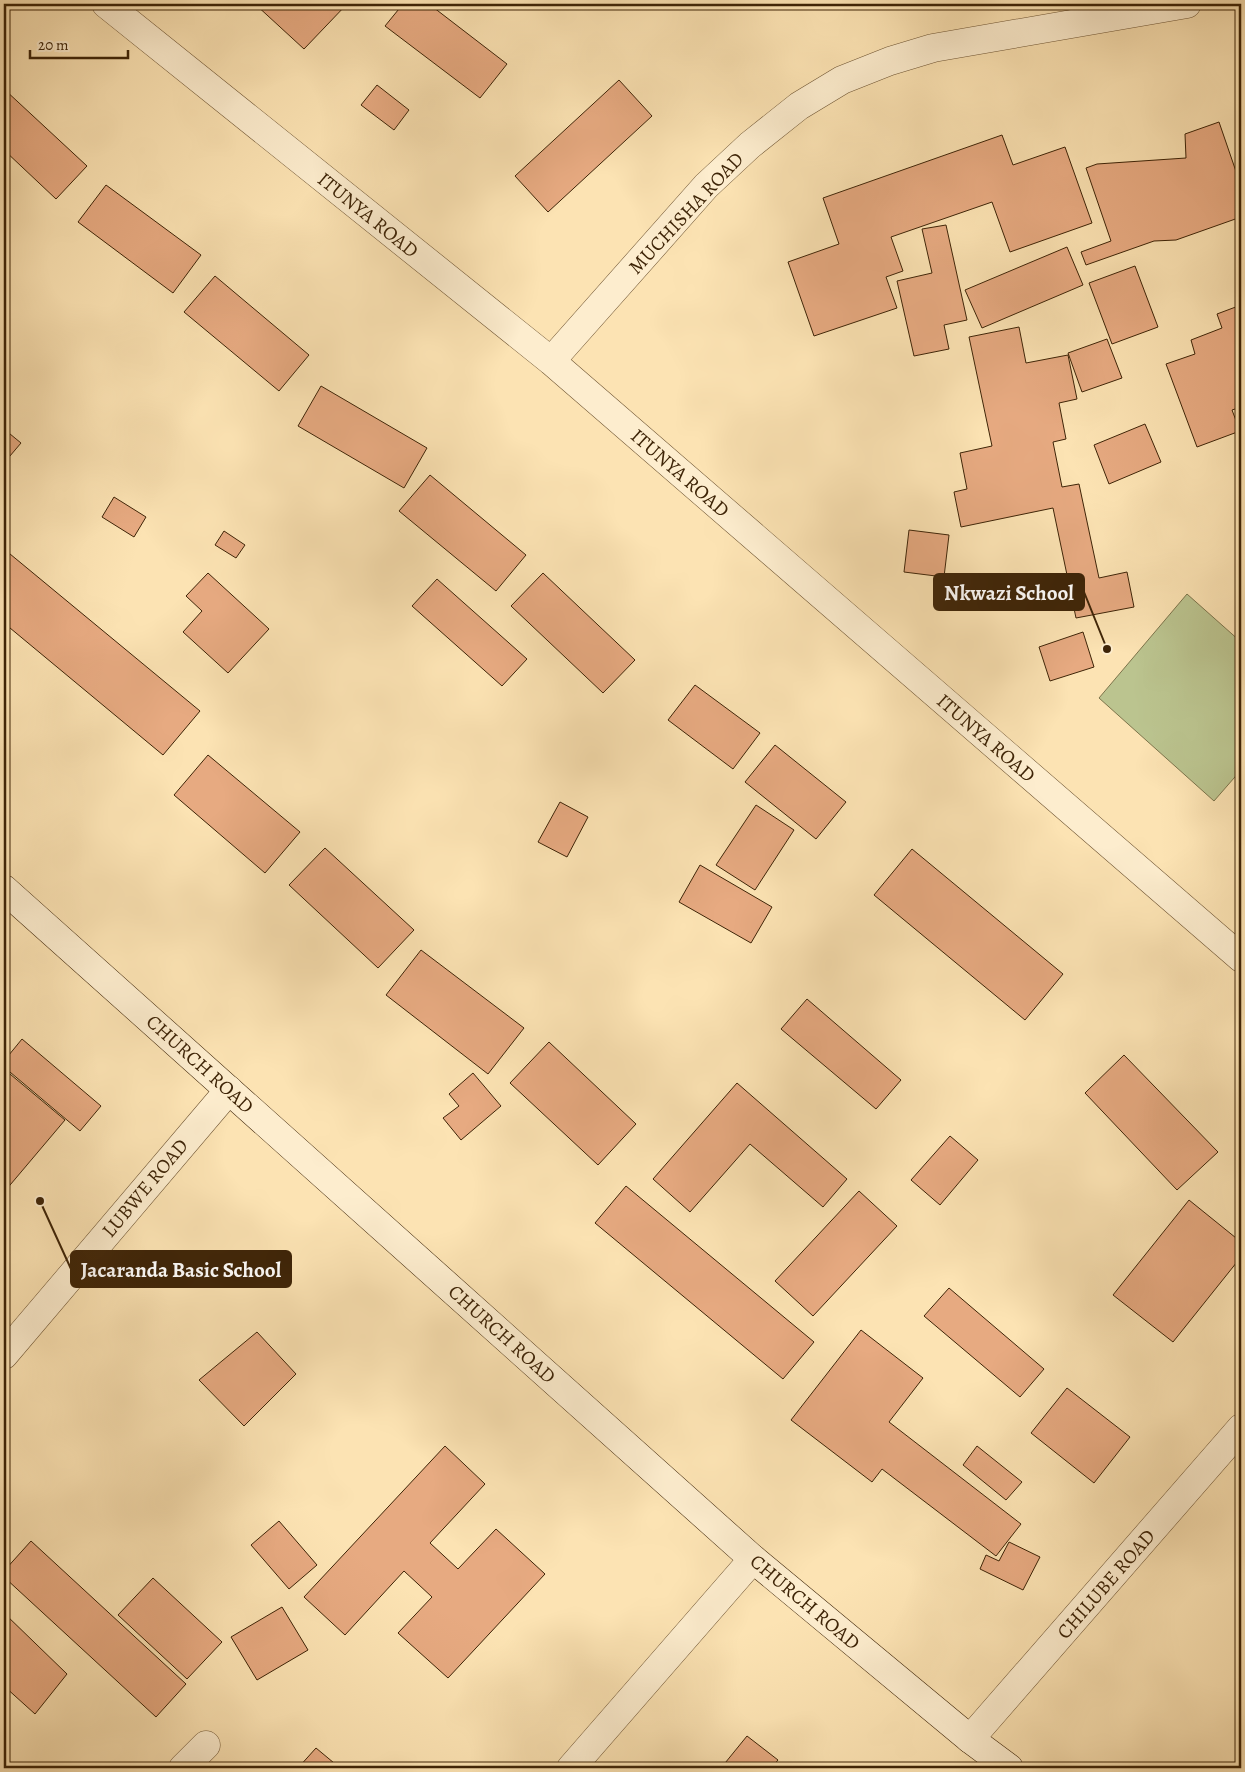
<svg xmlns="http://www.w3.org/2000/svg" width="1245" height="1772" font-family="Alegreya,serif">
  <style>
    .green { fill: #bbc48f; stroke: #7c744b }
    .building { fill: #e7aa81; stroke: #3e2407 }
    .lines { fill: none; stroke-linecap: round; stroke-linejoin: round }
    .street-casing { stroke: #6e5432; stroke-width: 29 }
    .secondary-casing { stroke: #3e2407; stroke-width: 29 }
    .street { stroke: #fdedce; stroke-width: 28 }
    .secondary { stroke: #fdedce; stroke-width: 28 }
    .labels { text-anchor: middle; dominant-baseline: central; stroke-width: 4; stroke-linejoin: round; paint-order: stroke }
    .street-label { font-size: 20px; fill: #3e2407; stroke: #fdedce }
    .leader { fill: none; stroke: #3e2407; stroke-width: 2 }
    .callout-dot { fill: #3e2407; stroke: #fdedce; stroke-width: 2 }
    .callout { fill: #3e2407; stroke: #3e2407; stroke-width: 2 }
    .callout-label { font-size: 21px; text-anchor: middle; font-weight: bold; fill: #fff }
  </style>
  <rect width="100%" height="100%" fill="#fce3b3"/>
  <filter id="stains"><feTurbulence type="fractalNoise" baseFrequency=".004" numOctaves="4"/><feColorMatrix values="0 0 0 0 .2 0 0 0 0 .09 0 0 0 0 .02 0 0 0 .5 -.17"/></filter>
  <radialGradient id="worn" r=".72"><stop offset=".6" stop-color="#630" stop-opacity="0"/><stop offset="1" stop-color="#630" stop-opacity=".3"/></radialGradient>
  <!-- green -->
  <path class="green" d="M1187,594L1241,642V770L1214,801L1099,698Z"/>
  <!-- building -->
  <path class="building" d="M255,4H347L304,49Z
    M403,4H429L507,64L480,98L385,26Z
    M619,80L652,116L548,212L515,176Z
    M377,85L409,110L394,130L361,105Z
    M4,89L87,166L56,199L4,150Z
    M1219,122L1241,186V217L1176,240L1154,241L1086,265L1081,252L1111,241L1086,168L1097,164L1186,158L1185,134Z
    M1002,135L1013,165L1065,147L1092,223L1010,252L992,202L891,237L903,271L886,277L897,308L814,336L788,262L839,244L823,198Z
    M106,185L201,255L173,293L78,222Z
    M946,225L967,320L944,325L949,349L914,356L897,281L932,273L922,229Z
    M1067,247L1083,285L982,328L965,290Z
    M1135,266L1158,327L1112,344L1089,283Z
    M215,276L309,355L279,391L184,312Z
    M1241,305V407L1232,410L1240,431L1197,447L1166,364L1195,354L1191,340L1222,328L1217,314Z
    M1019,327L1026,363L1068,355L1077,399L1059,403L1066,439L1053,442L1062,487L1079,484L1099,578L1127,572L1134,607L1076,618L1053,508L961,527L954,492L967,489L960,453L992,446L969,337Z
    M1107,339L1122,378L1082,392L1068,353Z
    M321,386L427,448L404,488L298,426Z
    M1145,424L1161,462L1109,484L1094,445Z
    M4,429L21,443L4,463Z
    M430,475L526,555L496,591L399,511Z
    M114,497L146,517L134,537L102,517Z
    M909,530L949,535L944,577L904,572Z
    M224,531L245,545L236,558L215,545Z
    M4,549L200,711L163,755L4,623Z
    M208,573L269,629L228,673L183,632L202,611L186,596Z
    M543,573L635,660L603,693L511,606Z
    M437,579L527,659L502,686L412,606Z
    M1083,632L1094,667L1050,681L1039,647Z
    M695,685L760,733L733,769L668,720Z
    M775,745L846,802L816,839L745,782Z
    M208,755L300,832L265,873L174,795Z
    M560,802L588,817L567,857L538,842Z
    M756,805L794,830L755,890L716,865Z
    M325,848L414,930L378,968L289,885Z
    M912,849L1063,974L1025,1020L874,895Z
    M700,865L772,907L751,943L679,902Z
    M421,950L524,1028L488,1074L386,995Z
    M807,999L901,1080L876,1109L781,1029Z
    M22,1039L101,1106L80,1131L4,1067V1061Z
    M549,1042L636,1124L598,1165L510,1083Z
    M1124,1055L1218,1152L1177,1190L1085,1093Z
    M4,1069L65,1120L5,1191L4,1190Z
    M473,1073L501,1106L461,1140L443,1118L459,1106L449,1094Z
    M737,1083L847,1179L823,1207L750,1144L690,1212L653,1179Z
    M950,1136L978,1160L940,1205L911,1180Z
    M626,1186L814,1342L783,1379L595,1223Z
    M859,1191L897,1226L813,1316L775,1281Z
    M1189,1200L1241,1242V1257L1173,1342L1113,1295Z
    M949,1288L1044,1369L1020,1397L924,1316Z
    M861,1330L923,1378L889,1422L1021,1524L996,1556L882,1469L872,1482L791,1420Z
    M257,1332L296,1374L244,1426L199,1380Z
    M1067,1388L1130,1437L1094,1483L1031,1433Z
    M445,1446L485,1484L430,1543L458,1569L496,1529L545,1574L448,1678L398,1633L432,1597L404,1571L345,1635L304,1597Z
    M977,1446L1022,1482L1006,1500L963,1465Z
    M279,1521L317,1565L289,1589L251,1545Z
    M31,1541L186,1684L156,1717L4,1577V1571Z
    M1009,1542L1040,1557L1023,1590L980,1569L986,1555L999,1561Z
    M153,1578L222,1642L187,1679L118,1615Z
    M282,1607L308,1650L257,1680L231,1637Z
    M4,1613L67,1674L35,1714L4,1686Z
    M747,1736L778,1760L771,1768H721Z
    M316,1748L340,1768H298Z"/>
  <g class="lines">
    <!-- street casing -->
    <g class="street-casing">
      <path id="street" d="M106,4L551,361L1241,958
        M551,361L706,186L750,145L799,106L842,80L890,61L933,48L1187,4
        M4,1355L229,1090
        M970,1739L1241,1428
        M183,1768L206,1745
        M571,1768L753,1559"/>
    </g>
    <!-- secondary casing -->
    <g class="secondary-casing">
      <path id="secondary" d="M4,889L753,1559L970,1739L1009,1768"/>
    </g>
    <!-- street -->
    <use href="#street" class="street"/>
    <!-- secondary -->
    <use href="#secondary" class="secondary"/>
  </g>
  <g class="labels">
    <!-- street labels -->
    <g class="street-label">
      <text transform="translate(686 213) rotate(-47)">MUCHISHA ROAD</text>
      <text transform="translate(368 215) rotate(39)">ITUNYA ROAD</text>
      <text transform="translate(680 473) rotate(41)">ITUNYA ROAD</text>
      <text transform="translate(986 738) rotate(41)">ITUNYA ROAD</text>
      <text transform="translate(200 1064) rotate(42)">CHURCH ROAD</text>
      <text transform="translate(145 1188) rotate(-50)">LUBWE ROAD</text>
      <text transform="translate(502 1334) rotate(42)">CHURCH ROAD</text>
      <text transform="translate(1106 1584) rotate(-49)">CHILUBE ROAD</text>
      <text transform="translate(805 1602) rotate(40)">CHURCH ROAD</text>
    </g>
  </g>
  <!-- callouts -->
  <path class="leader" d="M1107 649L1084 592M40 1201L71 1269"/>
  <g class="callout-dot">
    <circle cx="1107" cy="649" r="5"/>
    <circle cx="40" cy="1201" r="5"/>
  </g>
  <g class="callout">
    <rect x="934" y="574" width="150" height="36" rx="5"/>
    <rect x="71" y="1251" width="220" height="36" rx="5"/>
  </g>
  <g class="callout-label">
    <text x="1009" y="600">Nkwazi School</text>
    <text x="181" y="1277">Jacaranda Basic School</text>
  </g>
  <!-- margin -->
  <rect width="1245" height="1772" fill="none" stroke="#fce3b3" stroke-width="20"/>
  <rect x="5" y="5" width="1235" height="1762" fill="none" stroke="#3e2407" stroke-width="2.5"/>
  <rect x="10" y="10" width="1225" height="1752" fill="none" stroke="#3e2407"/>
  <!-- scale -->
  <path d="M30 50v8h98v-8" fill="none" stroke="#3e2407" stroke-width="2.5"/>
  <text x="38" y="50" font-size="15" fill="#3e2407" stroke="#fdedce" stroke-width="4" paint-order="stroke">20 m</text>
  <rect width="100%" height="100%" filter="url(#stains)"/>
  <rect width="100%" height="100%" fill="url(#worn)"/>
</svg>
